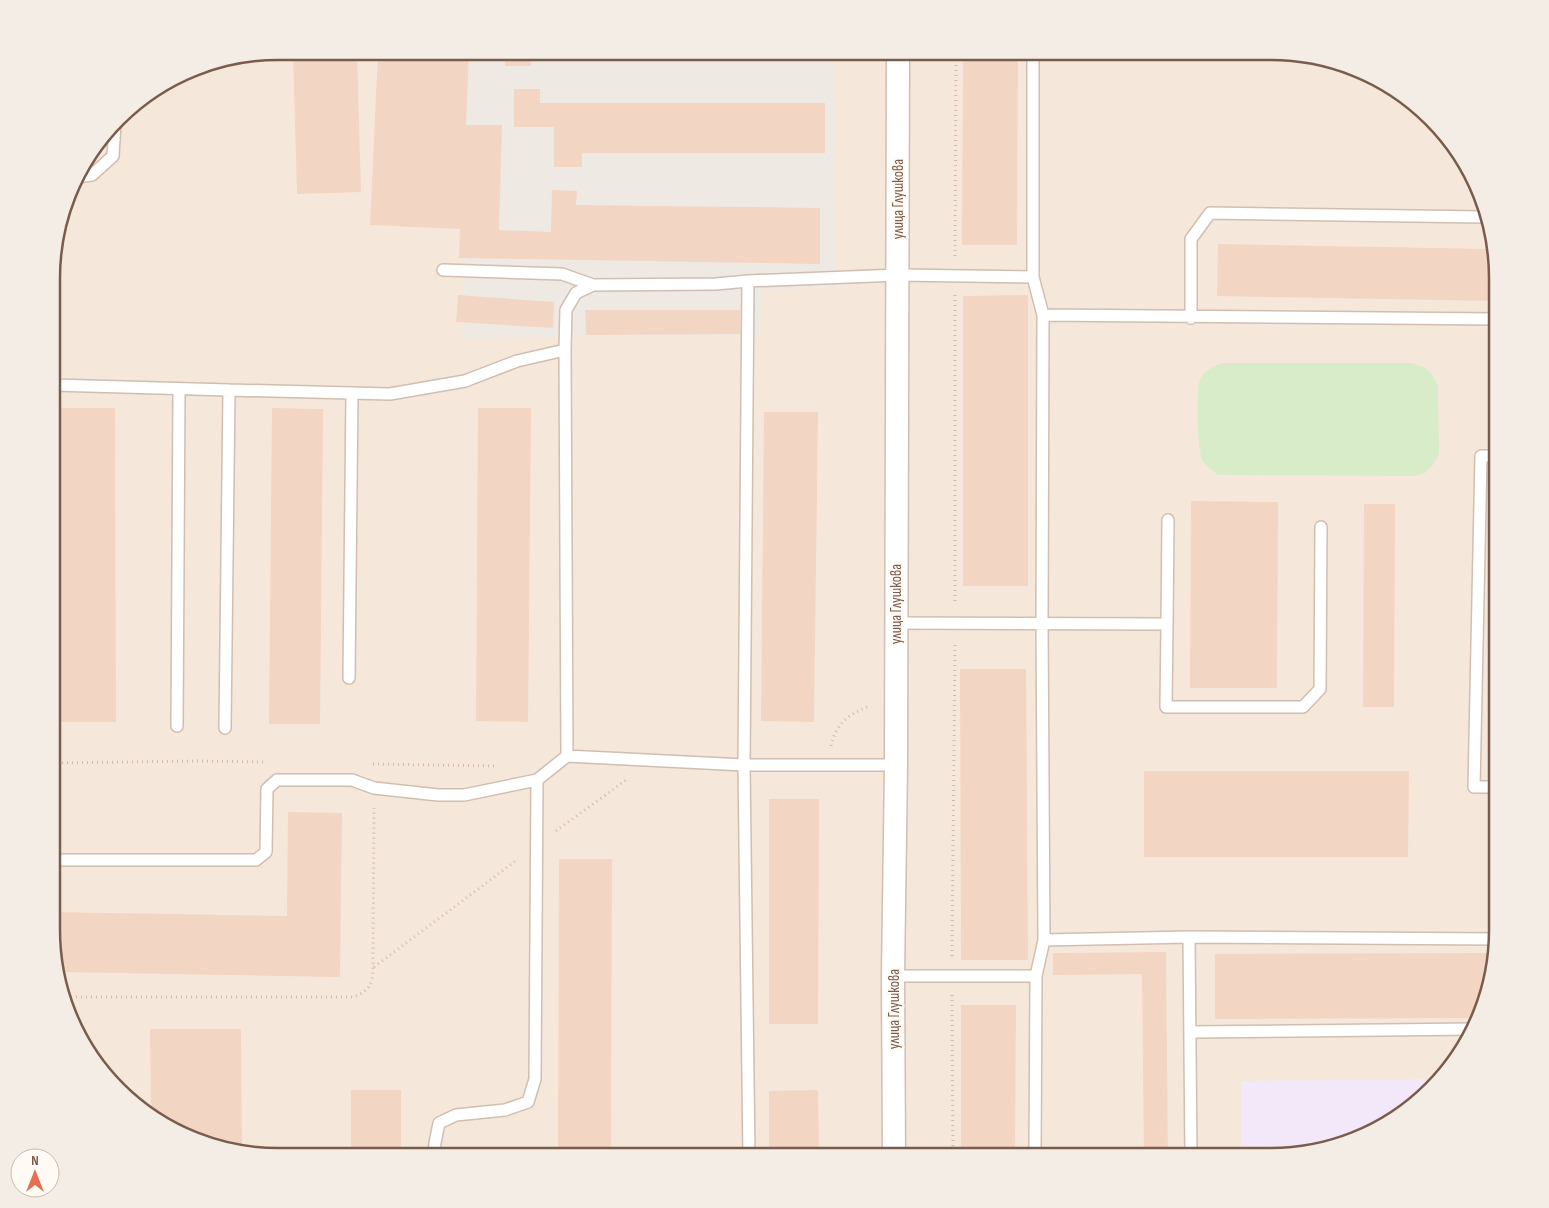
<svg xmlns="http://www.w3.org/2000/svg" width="1549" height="1208" font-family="'Sofia Sans Condensed',sans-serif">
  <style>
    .residential { fill: #f5e8da }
    .industrial { fill: #efe9e4 }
    .education { fill: #f3e8fa }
    .green { fill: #d8ecc9 }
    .building { fill: #f3d5c3 }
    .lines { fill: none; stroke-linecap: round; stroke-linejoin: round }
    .lane-casing { stroke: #d1beb0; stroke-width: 14 }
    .street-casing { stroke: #d1beb0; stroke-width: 25 }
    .path { stroke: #d9b8a5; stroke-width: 3; stroke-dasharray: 1 4; stroke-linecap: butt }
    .lane { stroke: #fff; stroke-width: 11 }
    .street { stroke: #fff; stroke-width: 22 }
    .labels { text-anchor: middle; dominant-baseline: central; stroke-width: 5; stroke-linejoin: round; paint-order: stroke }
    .street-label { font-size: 15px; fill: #7a5c4d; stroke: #fffaf3 }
    .rim { fill: none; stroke: #7a5c4d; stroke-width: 2.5 }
  </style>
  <rect width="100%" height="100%" fill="#fdf6ec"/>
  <!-- residential -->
  <path class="residential" d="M278,51L1286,52L1358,69L1421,108L1475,178L1498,277L1497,945L1480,1017L1441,1080L1358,1139L1271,1157L263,1156L191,1140L128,1100L75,1031L52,945L53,248L81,165L129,107L205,63Z"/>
  <!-- industrial -->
  <path class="industrial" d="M461,51L834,52L835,288L761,289V335L463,337Z"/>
  <!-- education -->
  <path class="education" d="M1442,1079L1358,1139L1271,1157H1241V1081Z"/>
  <!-- green -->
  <path class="green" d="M1221,363H1412L1423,367L1432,374L1438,386L1439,454L1433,465L1425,473L1415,476L1218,475C1212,470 1205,466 1202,459C1197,448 1196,390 1200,380C1204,370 1213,367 1221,363Z"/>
  <!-- building -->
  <path class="building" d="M293,51H357L361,192L297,194Z
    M378,51H469L466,125H502L499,230L551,232L552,190L577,191L576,205L820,208V264L459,258L460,229L370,225Z
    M505,51H531V66H505Z
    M963,52H1018L1017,245H962Z
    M514,89H540V103H825V153H582V167H554V127H514Z
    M1218,244L1491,249L1498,277V301L1217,296Z
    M458,295L554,302L553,328L456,322Z
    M1028,295V586H963V296Z
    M585,310H740V334L586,335Z
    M61,408H115L116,722H61Z
    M272,408L323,409L320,724H269Z
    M478,408H531L528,722L476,721Z
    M764,412H818L814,722L761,721Z
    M1490,481H1498L1497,771H1488Z
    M1191,501L1278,502L1277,688H1190Z
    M1364,504H1395L1394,707H1363Z
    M960,669H1026L1028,960H961Z
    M1144,771H1409L1408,857H1144Z
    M769,799H819L818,1024H769Z
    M288,812L342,813L340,977L59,972L52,945V912L287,916Z
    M559,859H612L611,1156L558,1155Z
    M1166,952L1168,1157H1144L1142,974L1053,975V953Z
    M1495,953L1480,1018L1215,1019V954Z
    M961,1005H1016L1015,1157H961Z
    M150,1029H241L242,1151L191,1140L151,1115Z
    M351,1090H401V1156H351Z
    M818,1090L819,1157H769V1091Z"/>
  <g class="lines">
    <!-- lane casing -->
    <g class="lane-casing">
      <path id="lane" d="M1033,52V277
        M77,177L92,175L113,156L115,123
        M443,270L562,274L593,285
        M748,281L744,765L749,1157
        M1191,318V239L1210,213L1484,217
        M565,350L567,756
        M53,385L229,390L225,728
        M229,390L390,394L465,381L517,361L565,350L566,310L576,293L593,285L716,284L748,281L898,275L1033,277L1043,315L1498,319
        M896,623L1167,624L1166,707H1303L1320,689L1321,527
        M1167,624L1168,520
        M349,678L352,393
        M177,726L179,389
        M1497,787H1474L1481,456H1498
        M53,793V860H256L266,852L267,789L277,780H352L374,788L438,795H464L537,780
        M1189,937L1191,1157
        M1044,940L1189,937L1497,939
        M893,976H1036
        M1191,1032L1473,1029
        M434,1156L435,1143L439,1123L456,1115L505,1110L528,1102L535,1079L537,780L567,756L744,765H896
        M1035,1157L1036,976L1044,940L1042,624L1043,315"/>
    </g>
    <!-- street casing -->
    <g class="street-casing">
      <path id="street" d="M894,1157L893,976L896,765L898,52"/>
    </g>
    <!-- path -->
    <path class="path" d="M955,256L956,52
      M955,295V603
      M831,746C836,723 849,714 870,706
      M52,763L196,761L266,762
      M373,764L494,766
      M556,831L626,780
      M952,956L955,642
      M374,967L517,860
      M952,995L953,1157
      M66,997H354C371,989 372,985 373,967L374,808"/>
    <!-- lane -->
    <use href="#lane" class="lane"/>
    <!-- street -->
    <use href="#street" class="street"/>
  </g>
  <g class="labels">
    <!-- street labels -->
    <g class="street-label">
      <text transform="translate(898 199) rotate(-90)">улица Глушкова</text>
      <text transform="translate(896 604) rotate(-90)">улица Глушкова</text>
      <text transform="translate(894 1009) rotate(-90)">улица Глушкова</text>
    </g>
  </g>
  <!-- crop -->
  <path d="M0 0H1549V1208H0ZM278 60H1271A218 218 0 0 1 1489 278V930A218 218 0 0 1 1271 1148H278A218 218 0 0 1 60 930V278A218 218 0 0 1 278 60Z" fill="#f4ede6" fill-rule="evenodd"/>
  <path class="rim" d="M278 60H1271A218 218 0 0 1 1489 278V930A218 218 0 0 1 1271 1148H278A218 218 0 0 1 60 930V278A218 218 0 0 1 278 60Z"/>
  <!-- north arrow -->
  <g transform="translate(35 1173)"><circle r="24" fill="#fffaf3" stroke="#cabbb1"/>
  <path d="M0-4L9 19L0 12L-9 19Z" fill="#e76f51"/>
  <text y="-8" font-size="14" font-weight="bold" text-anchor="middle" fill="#7a5c4d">N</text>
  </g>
</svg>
